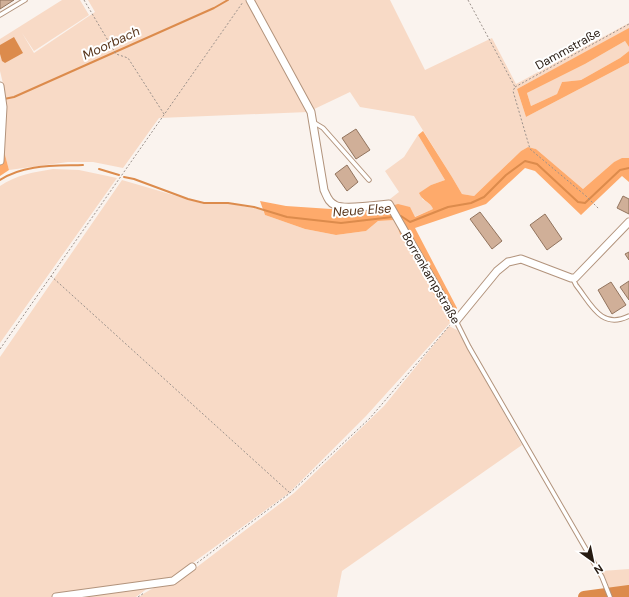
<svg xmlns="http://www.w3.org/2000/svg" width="629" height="597" font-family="'DM Sans',sans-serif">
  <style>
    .green { fill: #f8dac6 }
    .forest { fill: #feaa6b }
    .water { fill: #dc8b4c }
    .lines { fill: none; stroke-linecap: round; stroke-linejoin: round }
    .stream { stroke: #dc8b4c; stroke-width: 2 }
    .river { stroke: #dc8b4c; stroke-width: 12 }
    .building { fill: #d0af98; stroke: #92745e }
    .lane-casing { stroke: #b2937c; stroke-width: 5.5 }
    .street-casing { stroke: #b2937c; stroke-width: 9 }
    .path { stroke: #9b918b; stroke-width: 1; stroke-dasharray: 2 2; stroke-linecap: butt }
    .lane { stroke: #fff; stroke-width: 3.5 }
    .street { stroke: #fff; stroke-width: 7 }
    .labels { text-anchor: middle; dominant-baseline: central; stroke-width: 4; stroke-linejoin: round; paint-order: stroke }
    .street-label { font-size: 12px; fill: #261a11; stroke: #fff }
    .water-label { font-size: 13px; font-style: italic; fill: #59361c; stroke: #fff }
  </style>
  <rect width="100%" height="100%" fill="#faf3ee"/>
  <!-- green -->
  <path class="green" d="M62,0H80L89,15L34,51L22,33L34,53L95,12L88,0H390L425,70L492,38L516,84L629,23V29L517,89L526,117L629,63V158L614,162L583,189L536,149L528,147L521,151L474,196L462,194L452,177L414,116L360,107L350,92L308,112L159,118L123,168L93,162H68L9,170L4,151L5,92L0,71V39Z
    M625,41L629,47V51L620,58L581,80L562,82L557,94L531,106L527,93L585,64Z
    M418,135L445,180L431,185L422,199L432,205L433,209L414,217L391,206L390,199L399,192L385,171L404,157Z
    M53,169L79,170L117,178L0,343V186C16,175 34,172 53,169Z
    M122,180L204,204L227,203L263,210L265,215L305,229L336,235L366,231L378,221L395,220L401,237L450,323L366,416L289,493L172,578L157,581L136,597H0V357Z
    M449,326L457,330L522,445L342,571L337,597H139C153,587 159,585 176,583L294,493L384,406Z
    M629,569V589L611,592L602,571Z"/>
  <!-- forest -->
  <path class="forest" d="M629,28V47L625,41L585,64L527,93L531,106L557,94L562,82L581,80L620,58L629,51V63L526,117L517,89Z
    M423,131L452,177L462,194L474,196L521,151L528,147L536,149L583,189L614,162L622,158H629V182L622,176L581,215L535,171L525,168L486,204L415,228L457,308L450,323L401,237L395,220L378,221L366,231L336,235L305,229L265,215L260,201L286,206L331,209L391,206L398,204L410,207L415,217L433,209C431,202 423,202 419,193L431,185L445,180L418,135Z
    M0,151H4L9,170L0,176Z"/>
  <!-- water -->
  <path class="water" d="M14,37L23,53L5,63L2,61L0,54V45Z"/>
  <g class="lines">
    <!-- stream -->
    <path class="stream" d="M4,99L14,97L214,8L228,0
      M99,169L119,175
      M124,177L134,179L188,199L204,203H228L254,207L287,217L341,223L401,216L410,222L448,207L471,203L484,197L506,175L525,161L537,164L578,202L585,203L620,170L629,168
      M0,180C24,164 55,166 83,165"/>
    <!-- river -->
    <path class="river" d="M584,597L629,591"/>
  </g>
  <!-- building -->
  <path class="building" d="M0,0H14L0,9Z
    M356,129L370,150L356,159L342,138Z
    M347,165L358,182L347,191L335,174Z
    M623,196L629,199V214L617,208Z
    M480,212L502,241L492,249L470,219Z
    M545,214L562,239L547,250L530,225Z
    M629,252V260L625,254Z
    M629,281V300L620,287Z
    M611,282L626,305L612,314L598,290Z"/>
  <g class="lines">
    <!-- lane casing -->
    <g class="lane-casing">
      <path id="lane" d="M0,15L25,0
        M313,122L323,128L369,180
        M573,279L576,285C591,304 601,330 629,316
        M456,321L469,347L602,577L610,597"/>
    </g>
    <!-- street casing -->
    <g class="street-casing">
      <path id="street" d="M250,0L311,112L324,190C327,196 328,202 335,205C343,210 378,205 389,204L456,321L497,271L508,262L521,259L571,278H575L629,222
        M0,86L3,107L0,161
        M56,597L173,581L192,567"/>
    </g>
    <!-- path -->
    <path class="path" d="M84,0L116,54L128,58L164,114
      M468,0L515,87L513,91L530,149L586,196L599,209
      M515,87L629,24
      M51,276L290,493
      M0,349L243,2
      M197,563L290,493L370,418L450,325
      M138,597L144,593"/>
    <!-- lane -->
    <use href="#lane" class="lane"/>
    <!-- street -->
    <use href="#street" class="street"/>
  </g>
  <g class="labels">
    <!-- street labels -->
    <g class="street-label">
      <text transform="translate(568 49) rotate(-29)">Dammstraße</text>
      <text transform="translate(431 278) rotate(60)">Borrenkampstraße</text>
    </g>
    <!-- water labels -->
    <g class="water-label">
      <text transform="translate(111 43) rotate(-25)">Moorbach</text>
      <text transform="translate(362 210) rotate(-4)">Neue Else</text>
    </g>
  </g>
  <!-- north arrow -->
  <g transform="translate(593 561) rotate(147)" stroke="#ffffff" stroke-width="3" paint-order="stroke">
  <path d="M0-3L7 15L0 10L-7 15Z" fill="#261a11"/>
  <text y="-6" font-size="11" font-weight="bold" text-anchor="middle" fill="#261a11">N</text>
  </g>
</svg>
